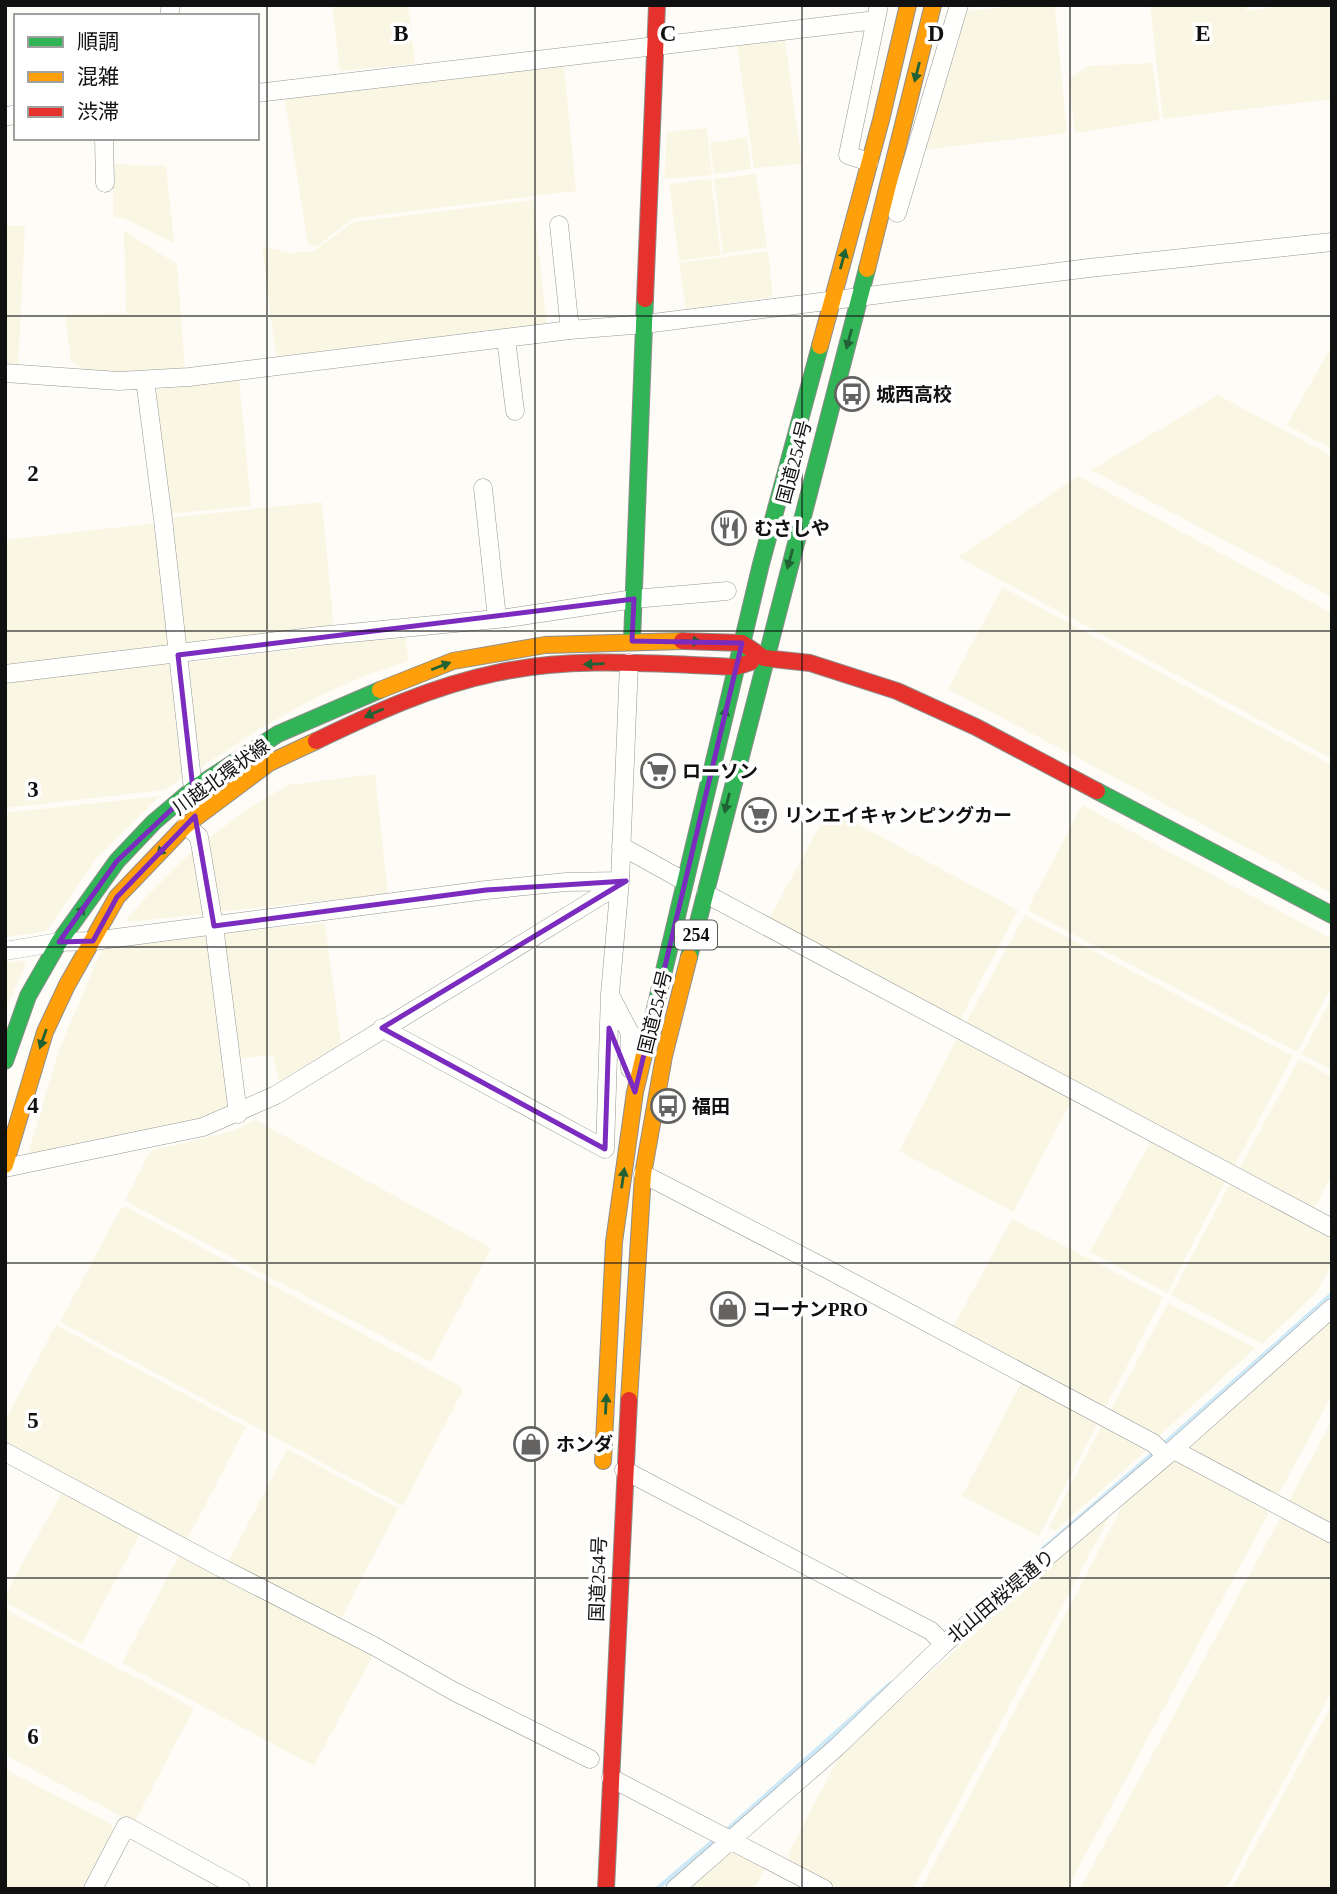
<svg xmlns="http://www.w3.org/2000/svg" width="1337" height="1894" font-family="'Times New Roman','Noto Sans JP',serif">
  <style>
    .farmland { fill: #f9f7e4 }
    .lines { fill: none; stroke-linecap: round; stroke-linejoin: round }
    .stream { stroke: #cde8f7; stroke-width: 4.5 }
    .street-casing { stroke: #979795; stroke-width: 19 }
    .fast-casing { stroke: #8e8d8b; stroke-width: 18 }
    .slow-casing { stroke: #8e8d8b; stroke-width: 18 }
    .jam-casing { stroke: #8e8d8b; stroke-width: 18 }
    .street { stroke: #fffffe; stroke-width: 18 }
    .fast { stroke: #30b455; stroke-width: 16 }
    .slow { stroke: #ff9f0a; stroke-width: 16 }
    .jam { stroke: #e5322d; stroke-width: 16 }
    .oneway { fill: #206233 }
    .marked { fill: none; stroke: #7b2cbf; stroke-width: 5; stroke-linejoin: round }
    .grid { fill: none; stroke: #111; stroke-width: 2; stroke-opacity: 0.55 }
    .labels { text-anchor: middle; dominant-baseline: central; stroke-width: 7; stroke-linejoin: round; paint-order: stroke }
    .shield { fill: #fff; stroke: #585858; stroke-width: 2 }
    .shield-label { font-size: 18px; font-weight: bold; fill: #111 }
    .poi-label { font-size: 19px; font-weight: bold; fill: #111; stroke: #fff; text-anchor: start }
    .street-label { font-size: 19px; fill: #111; stroke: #fff }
    .grid-label { font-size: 23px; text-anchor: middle; font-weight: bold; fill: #111; stroke: #fff; stroke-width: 7; stroke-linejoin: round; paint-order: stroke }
  </style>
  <rect width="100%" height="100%" fill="#fdfcf7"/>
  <!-- farmland -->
  <path class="farmland" d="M332,5H408L415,64L340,71Z
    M1028,5H1053L1055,9L1067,133L920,150L963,15L969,11Z
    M1150,5H1246L1247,11L1285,5H1332V99L1163,119Z
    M785,41L802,164L754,168L737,45Z
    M1152,63L1160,120L1075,133L1069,79L1088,66Z
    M564,66L576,191L354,218L316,247L308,245L285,100L290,95Z
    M707,128L712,175L664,179L667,132Z
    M747,137L751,169L714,174L710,143Z
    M108,164L166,166L174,243L130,221L113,216V183Z
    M756,174L767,247L723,254L714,179Z
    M711,179L721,255L679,261L669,184Z
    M533,200L547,327L276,357L262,246L291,253L314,251L353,222Z
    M5,226H25L18,367L5,366Z
    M124,231L177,264L185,370L138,373L86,371L71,361L65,315L126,313Z
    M768,251L773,297L686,309L679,263Z
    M1332,345V449L1287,425Z
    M239,378L251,506L167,514L154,390Z
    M1218,395L1332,456V597L1091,470Z
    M1078,476L1332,613V759L958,557Z
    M322,502L334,629L184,646L168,518Z
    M157,523L171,643L163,648L5,669V540Z
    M1002,587L1332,765V893L948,689Z
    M405,636L409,661L364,676L317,697L261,728L197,770L185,663Z
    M171,663L187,775L164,790L5,808V682Z
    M375,774L388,894L217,912L207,840L244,811L288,785Z
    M160,796L96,859L46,932L5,937V813Z
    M1082,805L1332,939V986L1297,1052L1027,910Z
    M829,809L1018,910L958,1024L767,922Z
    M195,848L204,914L128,922L127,919L146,897Z
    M1025,915L1293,1056L1233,1168L964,1026Z
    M325,923L341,1044L279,1081L273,1055L237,1059L223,937L225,933Z
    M208,936L231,1108L199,1119L28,1154L59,1050L102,949Z
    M22,960L26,965L5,1010V964Z
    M1332,997V1070L1302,1054Z
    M957,1038L1073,1098L1013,1212L899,1151Z
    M1299,1059L1332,1077V1175L1312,1212L1238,1171Z
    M255,1120L491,1248L431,1362L125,1201L150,1151L233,1131Z
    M1153,1137L1227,1178L1167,1293L1090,1252Z
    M1231,1182L1332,1235V1263L1317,1292L1262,1344L1171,1295Z
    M126,1207L460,1386L463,1390L403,1506L60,1322L121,1208Z
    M1012,1219L1163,1297L1104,1410L952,1329Z
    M1168,1303L1255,1348L1159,1436L1110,1412Z
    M1332,1318V1395L1280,1492L1273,1494L1189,1451V1445Z
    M56,1325L246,1427L187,1540L5,1443V1421Z
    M1021,1383L1098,1423L1039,1536L962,1496Z
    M1332,1420V1526L1292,1506L1290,1499Z
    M1102,1425L1148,1449L1055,1531L1049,1527Z
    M287,1449L398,1508L340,1621L228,1562Z
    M1171,1460L1180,1461L1265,1505L1268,1514L1067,1889H921L1126,1499Z
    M64,1489L142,1530L82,1644L5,1602V1595Z
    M1112,1512L913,1889H840L790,1863L788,1854L842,1751Z
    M1287,1517L1332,1541V1691L1226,1889H1080L1279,1520Z
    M181,1552L374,1653L314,1766L122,1663Z
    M5,1609L194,1708L134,1823L5,1755Z
    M1332,1704V1889H1232Z
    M5,1769L111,1824L113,1830L82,1889H5Z
    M734,1846L765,1868L754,1889H687Z"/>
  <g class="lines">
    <!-- stream -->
    <path class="stream" d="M1163,1445L1332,1294
      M1028,1562L1156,1451
      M725,1832L890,1684
      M657,1889L718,1837"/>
    <!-- street casing -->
    <g class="street-casing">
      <path id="street" d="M169,16L171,5
        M257,93L876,20
        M5,117L16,114
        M104,138L105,183
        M869,162L848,155L879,5
        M897,213L959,5
        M559,225L570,330
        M506,339L515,411
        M5,373L119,381L189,377L570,330L645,324L1089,268L1332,242
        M145,380L163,519L193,789
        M483,488L497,618
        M5,674L319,636L507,618L634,599L727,591
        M186,825L199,837L214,926L238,1114
        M621,846L684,881
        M706,894L1332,1228
        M5,951L59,942L93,941L486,890L566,882L620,881
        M611,997L630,1033V1069
        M382,1028L605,1149L610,994L620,881L629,663
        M5,1168L203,1127L276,1095L605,893L620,881
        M643,1174L827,1269L1153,1443L1166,1456
        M1174,1450L1332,1534
        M5,1452L214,1564L374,1646L455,1692L590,1759
        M624,1470L931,1631L944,1644
        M611,1778L824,1889
        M93,1889L126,1826L241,1889
        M675,1889L837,1747L944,1644L1166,1456L1332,1308"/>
    </g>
    <!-- fast casing -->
    <g class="fast-casing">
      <path id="fast" d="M632,641L645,299
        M1097,791L1332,915
        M689,957L867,269
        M648,1038L761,564L820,346
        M5,1061L28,996L59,942L117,861L154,822L193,789L278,734L380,690"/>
    </g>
    <!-- slow casing -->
    <g class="slow-casing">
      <path id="slow" d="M867,269L933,5
        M820,346L881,120L908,5
        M380,690L453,661L545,645L682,641
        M5,1165L45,1032L67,985L117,897L186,825L269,763L316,741
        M629,1400L643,1174L664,1056L689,957
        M603,1461L614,1242L635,1092L648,1038"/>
    </g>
    <!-- jam casing -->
    <g class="jam-casing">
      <path id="jam" d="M645,299L657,5
        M682,641L742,643L764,658L810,663L897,691L976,727L1097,791
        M316,741C374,713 433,686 496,673C574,656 657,664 736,667L751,662
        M606,1889L629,1400"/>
    </g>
    <!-- street -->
    <use href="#street" class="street"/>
    <!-- fast -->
    <use href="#fast" class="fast"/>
    <!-- slow -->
    <use href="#slow" class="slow"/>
    <!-- jam -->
    <use href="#jam" class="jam"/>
  </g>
  <!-- one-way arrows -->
  <defs><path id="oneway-solid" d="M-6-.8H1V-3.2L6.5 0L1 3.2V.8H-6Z" transform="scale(1.75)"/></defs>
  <g class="oneway">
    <use href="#oneway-solid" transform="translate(917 72) rotate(104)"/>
    <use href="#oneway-solid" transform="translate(843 259) rotate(-75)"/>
    <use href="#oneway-solid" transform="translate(849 339) rotate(105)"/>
    <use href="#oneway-solid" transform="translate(790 559) rotate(105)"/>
    <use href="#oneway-solid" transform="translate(691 641) rotate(2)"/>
    <use href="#oneway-solid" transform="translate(594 664) rotate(178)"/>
    <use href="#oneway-solid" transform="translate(441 666) rotate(-21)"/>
    <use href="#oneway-solid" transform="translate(374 713) rotate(156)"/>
    <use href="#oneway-solid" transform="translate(724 717) rotate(-76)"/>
    <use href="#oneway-solid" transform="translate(727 803) rotate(104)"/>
    <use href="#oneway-solid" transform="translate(164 848) rotate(134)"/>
    <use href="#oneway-solid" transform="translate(79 914) rotate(-54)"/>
    <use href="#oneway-solid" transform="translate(43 1039) rotate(109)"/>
    <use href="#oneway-solid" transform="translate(623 1178) rotate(-82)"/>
    <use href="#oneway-solid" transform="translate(606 1404) rotate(-87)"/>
  </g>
  <!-- marked area -->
  <path class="marked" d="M634,599L632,641L742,643L635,1092L609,1028L605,1149L382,1028L626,881L486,890L214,926L195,816L117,897L93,941L59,942L117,861L193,789L178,655Z"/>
  <!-- grid -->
  <path class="grid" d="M267,5V1889M535,5V1889M802,5V1889M1070,5V1889M5,316H1332M5,631H1332M5,947H1332M5,1263H1332M5,1578H1332"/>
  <!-- icons -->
  <defs>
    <g id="bus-ring" transform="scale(1.75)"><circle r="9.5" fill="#fff" stroke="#646362" stroke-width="1.5"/><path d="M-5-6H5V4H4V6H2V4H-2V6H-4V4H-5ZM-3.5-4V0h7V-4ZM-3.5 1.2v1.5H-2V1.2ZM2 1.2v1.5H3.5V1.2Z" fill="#646362"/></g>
    <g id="restaurant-ring" transform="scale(1.75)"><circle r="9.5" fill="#fff" stroke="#646362" stroke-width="1.5"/><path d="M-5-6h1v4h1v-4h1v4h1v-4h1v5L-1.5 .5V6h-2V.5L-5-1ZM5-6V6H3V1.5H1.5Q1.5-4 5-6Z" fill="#646362"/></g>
    <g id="supermarket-ring" transform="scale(1.75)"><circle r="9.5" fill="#fff" stroke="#646362" stroke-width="1.5"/><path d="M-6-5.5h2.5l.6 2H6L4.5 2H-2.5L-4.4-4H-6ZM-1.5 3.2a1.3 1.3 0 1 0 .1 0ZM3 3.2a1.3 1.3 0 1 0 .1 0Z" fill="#646362"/></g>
    <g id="shop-ring" transform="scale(1.75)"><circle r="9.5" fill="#fff" stroke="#646362" stroke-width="1.5"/><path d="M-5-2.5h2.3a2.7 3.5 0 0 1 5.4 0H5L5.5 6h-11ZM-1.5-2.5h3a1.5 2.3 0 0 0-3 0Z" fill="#646362"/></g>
  </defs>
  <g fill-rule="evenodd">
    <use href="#bus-ring" x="852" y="394"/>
    <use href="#restaurant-ring" x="729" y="528"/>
    <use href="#supermarket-ring" x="658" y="771"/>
    <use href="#supermarket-ring" x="759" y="815"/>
    <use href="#bus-ring" x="668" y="1106"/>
    <use href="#shop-ring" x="728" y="1309"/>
    <use href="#shop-ring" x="531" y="1444"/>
  </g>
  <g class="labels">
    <!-- shield labels -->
    <rect class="shield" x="675" y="920.5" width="42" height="29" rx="5"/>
    <g class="shield-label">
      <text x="696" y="935">254</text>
    </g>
    <!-- poi labels -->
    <g class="poi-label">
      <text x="876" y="394">城西高校</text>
      <text x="754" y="528">むさしや</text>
      <text x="682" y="771">ローソン</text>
      <text x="784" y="815">リンエイキャンピングカー</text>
      <text x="692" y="1106">福田</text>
      <text x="752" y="1309">コーナンPRO</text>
      <text x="556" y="1444">ホンダ</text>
    </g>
    <!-- street labels -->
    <g class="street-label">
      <text transform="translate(794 462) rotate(-75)">国道254号</text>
      <text transform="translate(221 777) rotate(-36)">川越北環状線</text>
      <text transform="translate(655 1012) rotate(-76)">国道254号</text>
      <text transform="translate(598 1579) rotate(-88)">国道254号</text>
      <text transform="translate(1001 1596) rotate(-40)">北山田桜堤通り</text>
    </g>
  </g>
  <g class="grid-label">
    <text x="401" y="41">B</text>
    <text x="668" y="41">C</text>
    <text x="936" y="41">D</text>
    <text x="1203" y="41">E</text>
    <text x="33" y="481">2</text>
    <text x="33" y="797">3</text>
    <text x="33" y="1113">4</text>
    <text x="33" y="1428">5</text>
    <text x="33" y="1744">6</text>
  </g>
  <!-- border -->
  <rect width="1337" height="1894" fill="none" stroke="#111111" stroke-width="14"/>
  <!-- legend -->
  <rect x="14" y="14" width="245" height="126" fill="#ffffff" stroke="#a0a0a0" stroke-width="2"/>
  <rect x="28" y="37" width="35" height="10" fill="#30b455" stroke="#a0a0a0" stroke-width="2"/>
  <text x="77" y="49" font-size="21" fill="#111111">順調</text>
  <rect x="28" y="72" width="35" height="10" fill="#ff9f0a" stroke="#a0a0a0" stroke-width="2"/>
  <text x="77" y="84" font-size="21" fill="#111111">混雑</text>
  <rect x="28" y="107" width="35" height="10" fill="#e5322d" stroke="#a0a0a0" stroke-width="2"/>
  <text x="77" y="119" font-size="21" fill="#111111">渋滞</text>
</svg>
